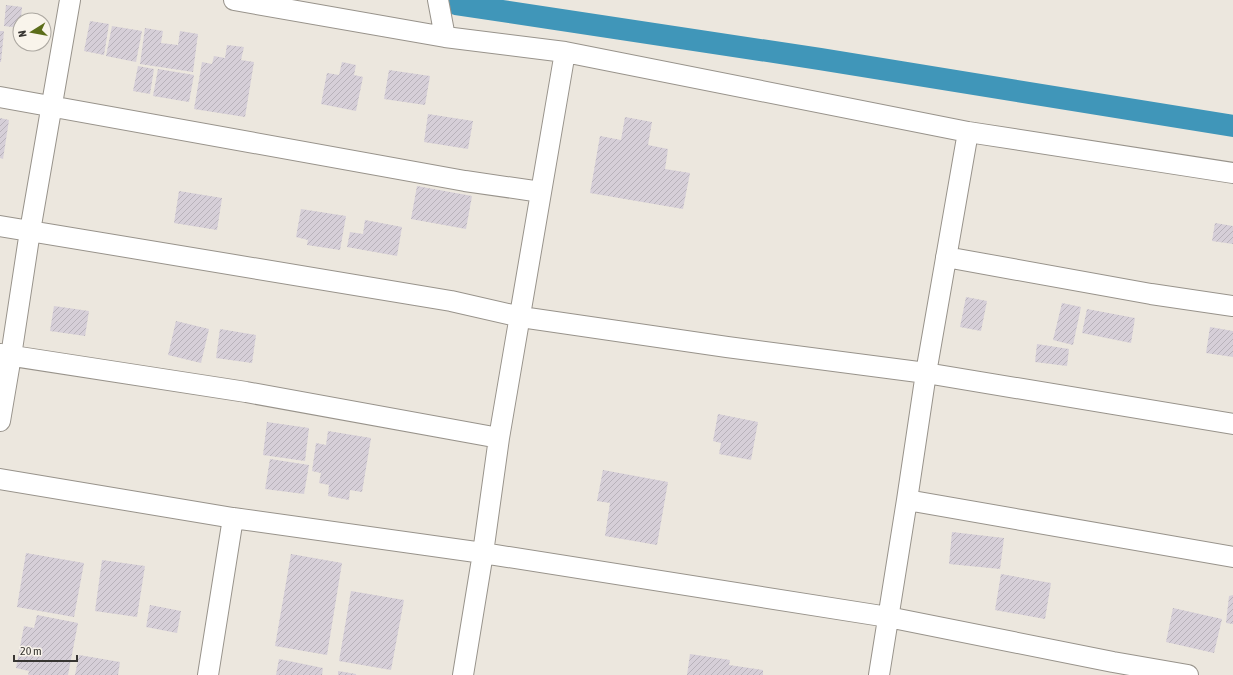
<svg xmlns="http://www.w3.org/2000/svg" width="1233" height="675" font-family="'Asap Condensed',sans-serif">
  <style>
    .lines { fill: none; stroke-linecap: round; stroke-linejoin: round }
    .canal { stroke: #4096b9; stroke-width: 22 }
    .building { fill: url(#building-hatch) }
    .street-casing { stroke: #98938b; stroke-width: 22 }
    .street { stroke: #fff; stroke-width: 20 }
  </style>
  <defs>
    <pattern id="building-hatch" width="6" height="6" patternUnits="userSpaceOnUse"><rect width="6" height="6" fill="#d6cfd8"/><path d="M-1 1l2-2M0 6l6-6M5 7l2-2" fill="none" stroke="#b8b2ba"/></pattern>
  </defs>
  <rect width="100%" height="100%" fill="#ece7de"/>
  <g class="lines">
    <!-- canal -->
    <path class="canal" d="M456,4L820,59L1233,126"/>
  </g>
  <!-- building -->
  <path class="building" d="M6,5L22,7L20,28L4,26Z
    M90,21L109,24L104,55L84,51Z
    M112,26L142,31L136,62L106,56Z
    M145,28L163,31L161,43L178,45L180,31L198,34L193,72L140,64Z
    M0,31H4L1,62H0Z
    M227,45L244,47L241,60L254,62L245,117L194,109L202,62L212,64L214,56L225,58Z
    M342,62L356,65L354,75L363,77L356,111L321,104L327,73L339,75Z
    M138,66L154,69L150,94L133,91Z
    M158,69L194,75L189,102L153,96Z
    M389,70L430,76L425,105L384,99Z
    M428,114L473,121L468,149L424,142Z
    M625,117L652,122L648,145L668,149L665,169L690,173L683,209L590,193L600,136L621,140Z
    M0,118L9,120L3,159L0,158Z
    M417,186L472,196L466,229L411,219Z
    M179,191L222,198L217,230L174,223Z
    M301,209L346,216L340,250L307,245L308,240L296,237Z
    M365,220L402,227L397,256L347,247L350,232L363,234Z
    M1215,223L1233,226V244L1212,241Z
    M966,297L987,301L981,331L960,327Z
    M1062,303L1081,307L1073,345L1053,340Z
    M54,306L89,311L85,336L50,331Z
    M1087,309L1135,318L1131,343L1082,333Z
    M176,321L209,329L201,363L168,355Z
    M1210,327L1233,331V357L1206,353Z
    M220,329L256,335L252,363L216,358Z
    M1037,344L1069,349L1067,366L1035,362Z
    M718,414L758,422L751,460L719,454L721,443L713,441Z
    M267,422L309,428L305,461L263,455Z
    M328,431L371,438L362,492L350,490L349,500L328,496L329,485L319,483L321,473L312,471L316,443L326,445Z
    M270,459L309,465L304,494L265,489Z
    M603,470L668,482L657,545L605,536L610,503L597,501Z
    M952,532L1004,538L1000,569L949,564Z
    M26,553L84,563L74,617L17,607Z
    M291,554L342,563L327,655L275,646Z
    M102,560L145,566L137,617L95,611Z
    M1001,574L1051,583L1045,619L995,610Z
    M351,591L404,600L391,670L339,661Z
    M1233,595V624L1226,623L1229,596Z
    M150,605L181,611L177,633L146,627Z
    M1173,608L1222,619L1214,653L1166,642Z
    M37,615L78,623L68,675H28L29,671L16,668L24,626L34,628Z
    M690,654L730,660L729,665L763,670V675H687Z
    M79,655L120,662L118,675H75Z
    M279,659L323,668L322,675H276Z
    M338,671L356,674V675H338Z"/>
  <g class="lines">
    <!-- street casing -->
    <g class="street-casing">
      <path id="street" d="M234,0L445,37L565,52L968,132L1233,173
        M438,0L445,37
        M0,97L465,181L541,192
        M0,226L451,301L521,317L727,347L926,373L1233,424
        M946,257L1151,294L1233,306
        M0,354L246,392L499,438
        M0,421L11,356L30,231L70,0
        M0,479L233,518L483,553L888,617L1113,662L1188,675
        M907,500L1233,557
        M208,675L233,518
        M463,675L483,553L499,438L565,52
        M879,675L907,500L926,373L968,132"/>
    </g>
    <!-- street -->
    <use href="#street" class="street"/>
  </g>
  <!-- north arrow -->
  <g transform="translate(32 32) rotate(259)"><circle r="19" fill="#f9f4eb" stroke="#aca8a1"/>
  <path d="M0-3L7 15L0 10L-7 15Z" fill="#5c6d1a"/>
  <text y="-6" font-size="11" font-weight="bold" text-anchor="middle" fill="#383633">N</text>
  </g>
  <!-- scale -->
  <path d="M14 655v6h63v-6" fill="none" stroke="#383633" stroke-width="2"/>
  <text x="20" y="655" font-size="12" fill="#383633" stroke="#f9f4eb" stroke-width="3" paint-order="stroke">20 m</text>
</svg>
